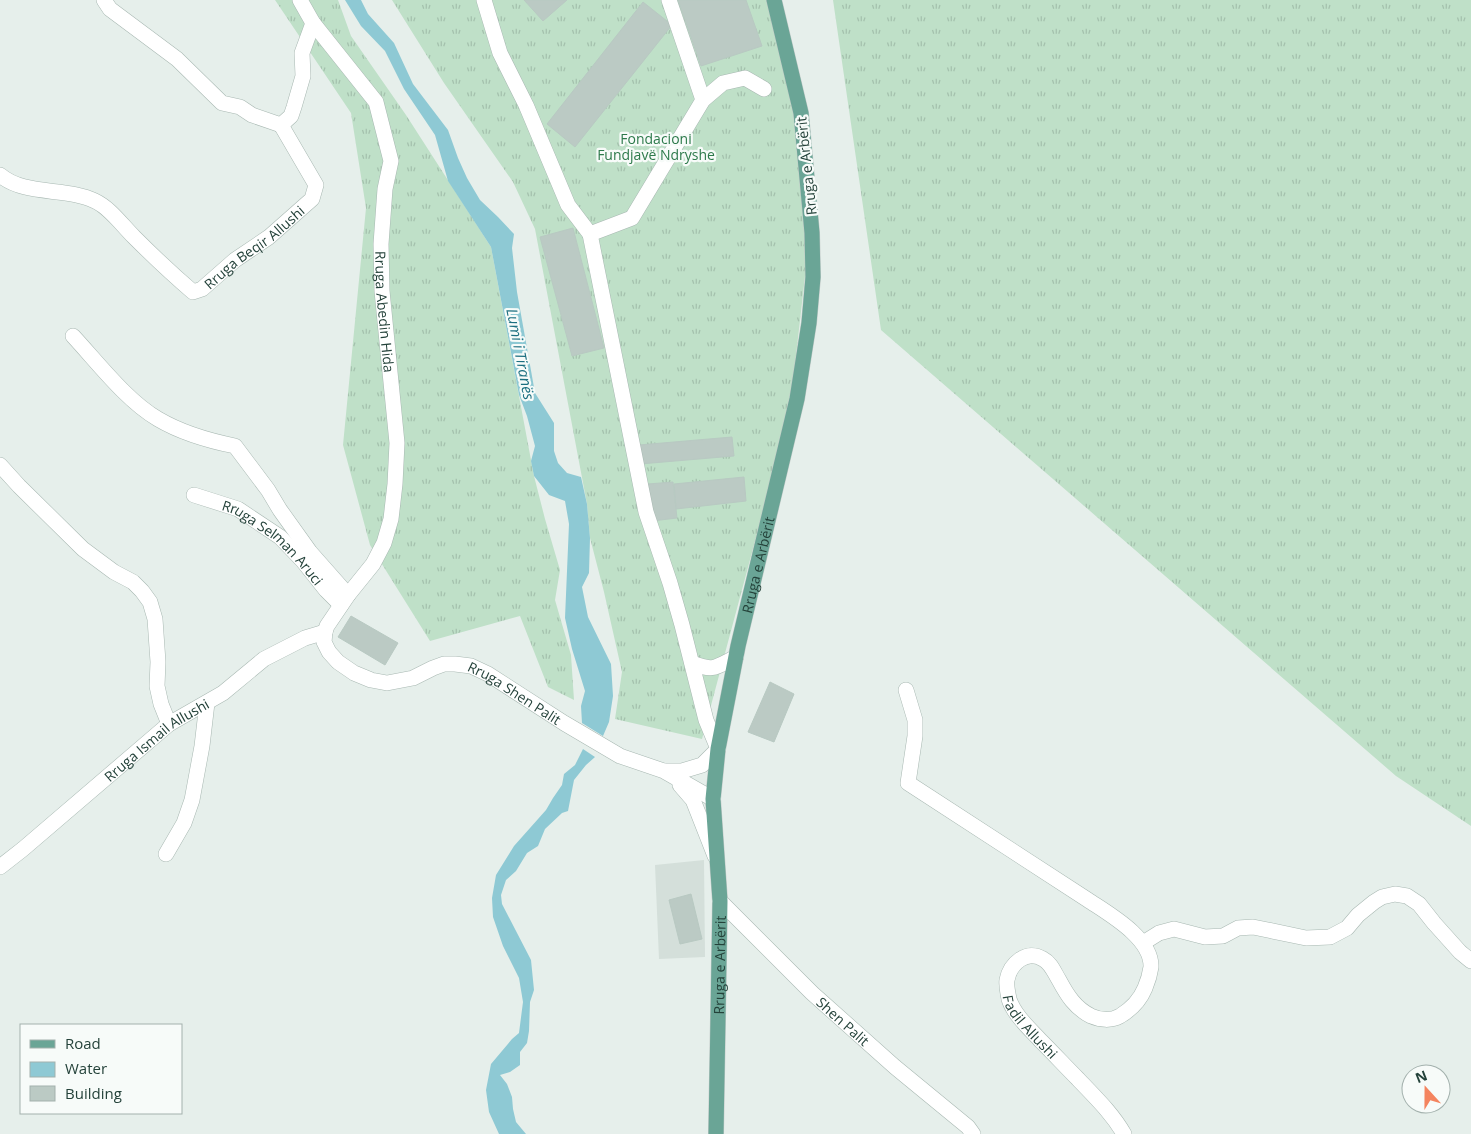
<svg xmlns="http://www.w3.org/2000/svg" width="1471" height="1134" font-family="'Open Sans',sans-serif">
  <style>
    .built { fill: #d4dfda }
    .grass { fill: url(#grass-tufts) }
    .water { fill: #8ec9d4 }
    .building { fill: #bbcac4; stroke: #b8c9c2 }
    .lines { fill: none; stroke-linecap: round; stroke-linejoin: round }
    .minor-casing { stroke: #a8b8b2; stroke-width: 16 }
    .major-casing { stroke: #c2cac8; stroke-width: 16 }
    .minor { stroke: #fff; stroke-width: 15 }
    .major { stroke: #6aa596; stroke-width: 15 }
    .labels { text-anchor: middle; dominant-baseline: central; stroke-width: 4.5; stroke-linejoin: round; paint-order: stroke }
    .park-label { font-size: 14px; fill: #2d7a4b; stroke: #f7fbf9 }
    .street-label { font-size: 14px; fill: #24423a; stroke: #f7fbf9 }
    .water-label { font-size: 15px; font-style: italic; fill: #1c6f80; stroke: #f7fbf9 }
  </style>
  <defs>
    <pattern id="grass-tufts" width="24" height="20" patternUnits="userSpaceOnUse" patternTransform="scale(1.25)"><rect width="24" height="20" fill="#bfe0c8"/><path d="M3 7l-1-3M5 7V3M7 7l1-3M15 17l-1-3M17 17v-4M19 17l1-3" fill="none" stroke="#a4c1ad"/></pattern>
  </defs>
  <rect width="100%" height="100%" fill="#e6efeb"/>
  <!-- built -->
  <path class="built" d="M704,860L705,957L659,959L655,865Z"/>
  <!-- grass -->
  <path class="grass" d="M275,0H338L351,36L406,115L491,247L534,476L545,519L560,570L555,600L571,655L574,700L548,687L520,616L430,641L370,545L343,445L366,208L351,113Z
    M392,0H773L798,114L808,250L793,382L769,489L702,739L615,719L622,672L604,592L590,538L587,504L535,229L513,182L444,83Z
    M833,0H1471V826L1396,776L881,330Z"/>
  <!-- water -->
  <path class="water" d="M345,0H361L368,14L394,43L413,84L448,130L458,158L467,178L480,200L498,217L514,234L512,248L517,292L535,393L554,423V451L558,463L567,473L581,477L587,504L590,538L589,573L582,587L588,617L611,664L613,696L609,722L603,736L582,723L581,706L585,691L572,649L565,618L569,524L565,501L549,495L534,476L531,461L535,446L527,416L519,395L491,247L448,181L435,135L404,89L385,51L361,26Z
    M583,749L595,757L586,765L574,780L568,811L562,813L545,829L538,846L527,853L516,871L506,880L501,895L502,904L531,960L534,990L530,1002L529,1031L527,1043L520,1052V1065L510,1072L500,1075L507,1084L512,1097L513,1109L516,1122L526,1134H499L489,1112L486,1090L491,1064L512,1039L519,1033L523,1002L519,978L503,946L493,917L492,898L496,875L514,846L546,810L553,798L562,785L564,774L575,765Z"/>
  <!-- building -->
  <path class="building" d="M524,0H567L543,21Z
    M678,0H746L762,46L701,66Z
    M643,2L672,25L575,147L547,124Z
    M573,228L604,348L572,356L540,237Z
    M732,437L734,456L640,464L639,445Z
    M744,477L746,501L676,509L674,484Z
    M673,482L677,518L652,521L648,484Z
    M351,616L398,643L385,665L338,637Z
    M770,682L794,694L774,742L748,732Z
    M691,894L702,939L680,944L669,900Z"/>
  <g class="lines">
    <!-- minor casing -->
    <g class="minor-casing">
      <g id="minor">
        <path d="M104,0L110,9L177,59L222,103L240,107L252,115L281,125L291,116L294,107L303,76L302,53L313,23"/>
        <path id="s1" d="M300,0L313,23L376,102L391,161L385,189L381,244L382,291L397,443L395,484L391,519L384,543L373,564L348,595L327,626L325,632L324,642L329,652L338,662L354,673L371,680L387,683L413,678L433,668L444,664H455L471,666L488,674L564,723L620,756L664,771L713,799"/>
        <path d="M484,0L500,53L526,105L568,205L590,234"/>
        <path d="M669,0L703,100"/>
        <path id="s2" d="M0,175C24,196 67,187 95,201C110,208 122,225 134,237C153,256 172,274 193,292L202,289L235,260L269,237L312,199L316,185L281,125"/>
        <path d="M73,336C98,363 127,401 158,419C180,432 210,441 235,446L268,490L280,510L310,552L348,595"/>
        <path d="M0,465L19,486L83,549L114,572L133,582L142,591L150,602L155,619L158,662L157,686L161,704L169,724"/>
        <path id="s3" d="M194,495L238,509L280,537L303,561L326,590L341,605"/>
        <path d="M692,663C714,672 716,667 736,657"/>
        <path id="s4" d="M906,690L915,720V736L908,783L1088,900C1109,914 1152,938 1151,967C1150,974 1148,981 1145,988C1140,1000 1130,1010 1120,1016C1111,1021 1100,1020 1091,1016C1075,1008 1067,995 1059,980C1054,972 1051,963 1043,959C1026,949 1010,964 1007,980C1006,986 1008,993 1009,999C1014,1015 1030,1029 1041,1041C1054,1054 1066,1067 1078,1079C1095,1097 1112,1113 1124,1134"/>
        <path d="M666,771H682L702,765L718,749L706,720L682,625L670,583L646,512L590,234L632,218L703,100L723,83L745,78L764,89"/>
        <path d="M680,785L693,800L715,856"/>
        <path d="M166,854L184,823L192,800L202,746L207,703"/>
        <path id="s5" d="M0,867L23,849L169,724L223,693L264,659L305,638L325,632"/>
        <path id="s6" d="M720,901L812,993L895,1067L968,1127L973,1134"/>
        <path d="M1143,943L1159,933L1174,929L1205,937L1223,936L1238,928L1253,927L1306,938L1330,937L1347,928L1358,915L1374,902L1382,897L1395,894L1407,896L1419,904L1434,923L1460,952L1471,961"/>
      </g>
    </g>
    <!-- major casing -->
    <g class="major-casing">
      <g id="major">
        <path id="s7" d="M716,1134L720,901L713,799L718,749L738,646L797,399L809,323L813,277L812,233L801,113L774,0"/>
      </g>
    </g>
    <!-- minor -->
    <use href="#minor" class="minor"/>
    <!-- major -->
    <use href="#major" class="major"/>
  </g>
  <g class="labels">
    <!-- park labels -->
    <g class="park-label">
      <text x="656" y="138">Fondacioni<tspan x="656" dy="16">Fundjavë Ndryshe</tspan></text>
    </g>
    <!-- street labels -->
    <g class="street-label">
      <text transform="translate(806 166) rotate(-96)">Rruga e Arbërit</text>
      <text stroke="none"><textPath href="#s2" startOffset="310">Rruga Beqir Allushi</textPath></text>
      <text stroke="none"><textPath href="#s1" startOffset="340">Rruga Abedin Hida</textPath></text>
      <text stroke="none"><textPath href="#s3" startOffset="94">Rruga Selman Aruci</textPath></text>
      <text stroke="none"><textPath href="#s7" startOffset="574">Rruga e Arbërit</textPath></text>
      <text stroke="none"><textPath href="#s1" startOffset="908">Rruga Shen Palit</textPath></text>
      <text stroke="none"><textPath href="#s5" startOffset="202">Rruga Ismail Allushi</textPath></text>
      <text stroke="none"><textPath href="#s7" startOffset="169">Rruga e Arbërit</textPath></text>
      <text stroke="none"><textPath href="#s6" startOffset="172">Shen Palit</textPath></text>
      <text stroke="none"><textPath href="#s4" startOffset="674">Fadil Allushi</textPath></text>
    </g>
    <!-- water labels -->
    <g class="water-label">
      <text transform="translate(521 354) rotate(79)">Lumi i Tiranës</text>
    </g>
  </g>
  <!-- legend -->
  <rect x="20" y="1024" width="162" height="90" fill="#f7fbf9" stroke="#a3b1ad"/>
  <rect x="30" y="1040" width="25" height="8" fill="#6aa596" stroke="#a3b1ad"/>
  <text x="65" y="1049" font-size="15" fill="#24423a">Road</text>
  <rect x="30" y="1062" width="25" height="15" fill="#8ec9d4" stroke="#a3b1ad"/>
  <text x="65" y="1074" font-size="15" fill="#24423a">Water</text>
  <rect x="30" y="1086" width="25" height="15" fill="#bbcac4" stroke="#a3b1ad"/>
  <text x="65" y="1099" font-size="15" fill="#24423a">Building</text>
  <!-- north arrow -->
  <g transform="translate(1426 1089) rotate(339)"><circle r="24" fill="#f7fbf9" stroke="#a3b1ad"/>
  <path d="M0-4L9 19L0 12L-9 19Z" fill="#f4845f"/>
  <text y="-8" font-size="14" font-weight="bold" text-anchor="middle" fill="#24423a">N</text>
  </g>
</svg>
